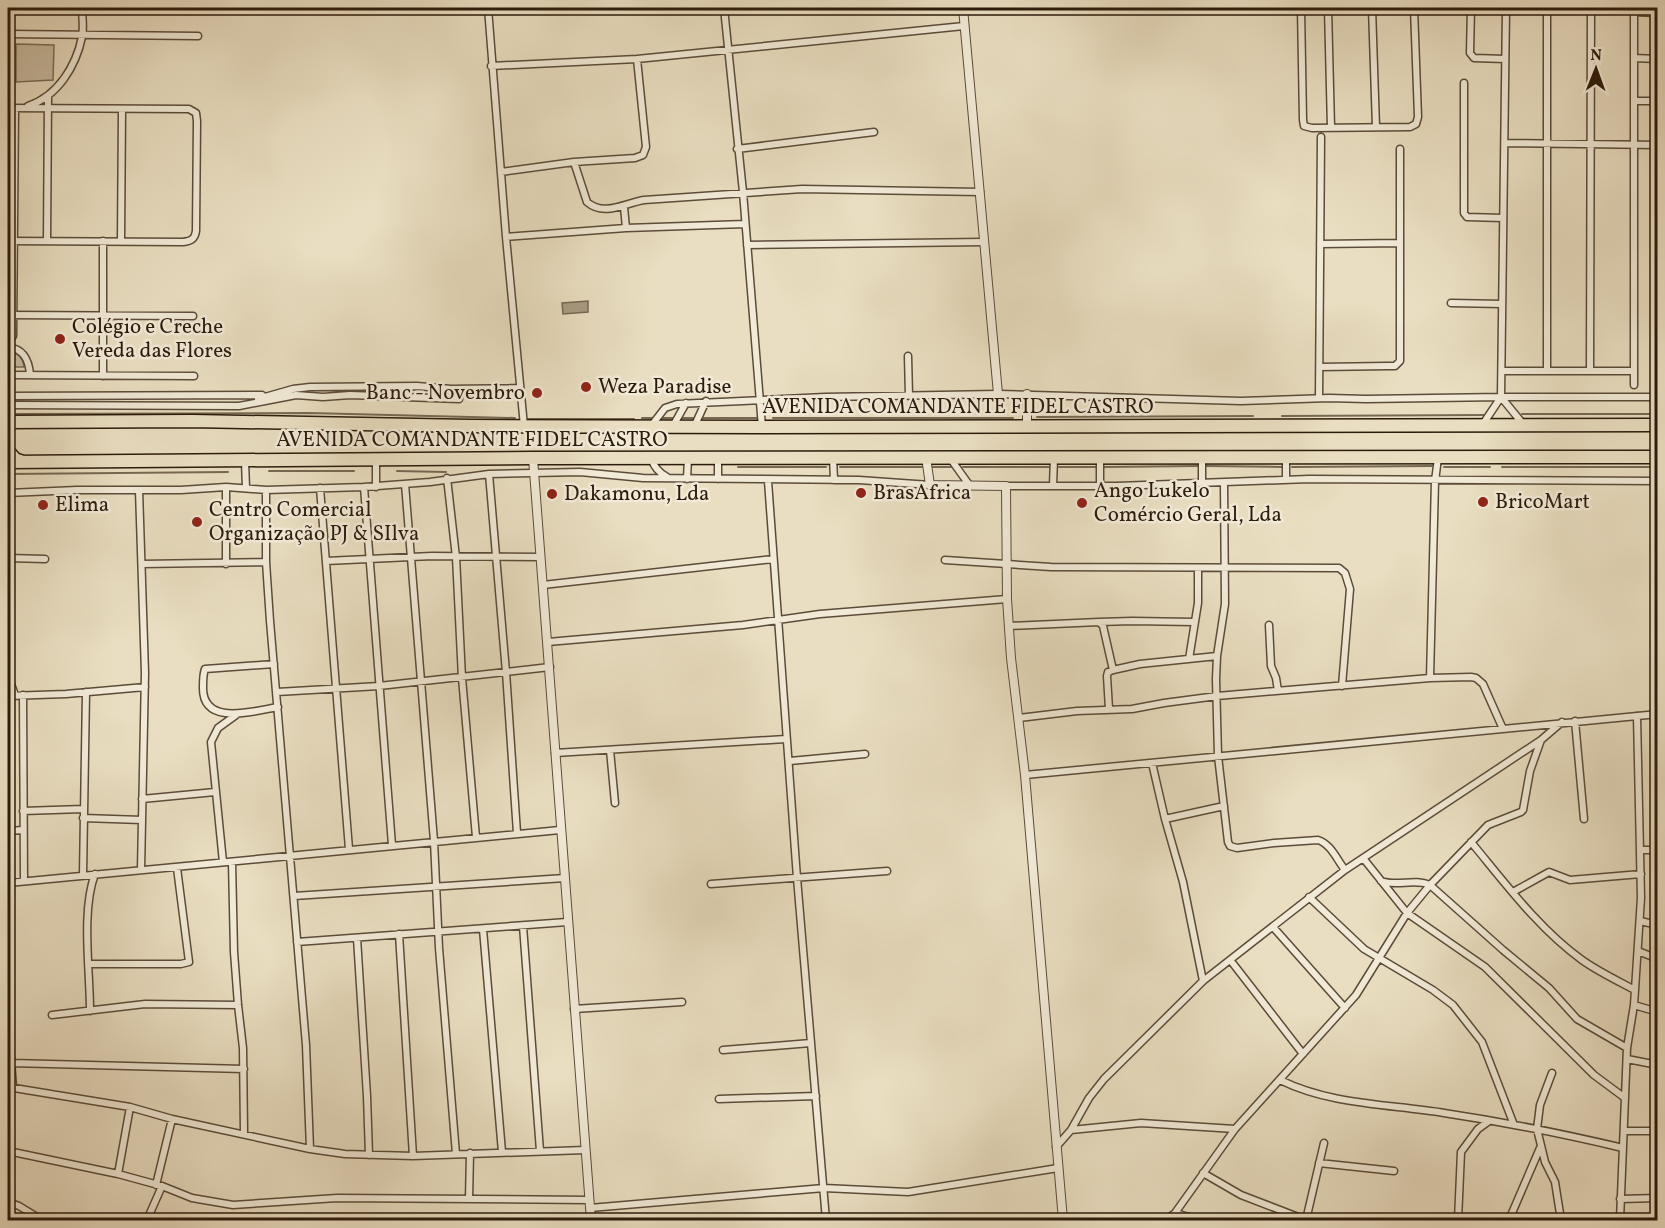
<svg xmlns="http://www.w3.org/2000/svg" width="1665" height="1228" font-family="Vollkorn,serif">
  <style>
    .green { fill: #c9bda2; stroke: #7a6c57; stroke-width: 1.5 }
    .water { fill: #a99c83; stroke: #776853; stroke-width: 1.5 }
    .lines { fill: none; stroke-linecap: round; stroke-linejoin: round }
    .stream { stroke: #776853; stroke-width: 2 }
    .minor-casing { stroke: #5b4c39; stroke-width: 9 }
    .tertiary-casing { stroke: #5b4c39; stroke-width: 10 }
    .motorway-casing { stroke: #2c1b0c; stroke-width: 15 }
    .minor { stroke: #f1ead7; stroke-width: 6 }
    .tertiary { stroke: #f1ead7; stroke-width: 8 }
    .motorway { stroke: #e9dec1; stroke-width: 12 }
    .poi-dot { fill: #8f2418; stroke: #f1ead7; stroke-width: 2 }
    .labels { text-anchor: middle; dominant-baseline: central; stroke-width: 5; stroke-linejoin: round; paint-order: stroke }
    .poi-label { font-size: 21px; fill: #2c1b0c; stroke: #f1ead7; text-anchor: start }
    .street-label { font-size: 21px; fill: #2c1b0c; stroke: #f1ead7 }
  </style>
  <rect width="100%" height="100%" fill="#e9dec1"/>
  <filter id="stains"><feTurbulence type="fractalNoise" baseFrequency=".00333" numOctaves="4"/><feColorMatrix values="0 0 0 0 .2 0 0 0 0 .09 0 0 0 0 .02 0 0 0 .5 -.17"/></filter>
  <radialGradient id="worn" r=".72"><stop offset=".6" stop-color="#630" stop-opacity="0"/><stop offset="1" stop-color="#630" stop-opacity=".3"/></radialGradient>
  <!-- green -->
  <path class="green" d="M16,44L54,45L53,80L16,82Z
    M8,350C18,352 23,357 24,367H8Z"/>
  <!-- water -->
  <path class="water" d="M588,301V312L563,314L562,303Z"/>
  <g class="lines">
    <!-- stream -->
    <path class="stream" d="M8,414L309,413L515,418
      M1522,414H1658
      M1282,416L1486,415
      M1037,417L1253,416
      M642,418H654
      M659,418H675
      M680,418H759
      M773,418H1013
      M529,419H634
      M1205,466L1282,467
      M738,467H826
      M840,467H922
      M932,467H952
      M963,467H1050
      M1059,467H1098
      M1103,467L1199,466
      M1292,467L1432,466
      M1444,467H1490
      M1502,467H1658
      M269,471H354
      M397,471L446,472
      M8,474L228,472"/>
    <!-- minor casing -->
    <g class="minor-casing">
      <path id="minor" d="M488,8L506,237L524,426
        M724,8L743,192L762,427
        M1301,8L1303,120L1304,126L1312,128L1410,127L1416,124L1418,117L1414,8
        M1328,8L1331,128
        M1372,8L1376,127
        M1471,8L1470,53L1474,58L1505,59
        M1634,12L1658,13
        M8,34L198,36
        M1634,58L1658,59
        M491,66L637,59L964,26
        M1464,83V213L1467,217L1503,218
        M1634,101H1658
        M28,106C58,96 76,66 82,37C84,27 82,17 82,8
        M8,108L189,109L196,113L197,121L196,231C195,239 191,241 183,242L8,241
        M1505,143L1658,145
        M737,149L874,132
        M574,162L587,202C604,217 625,203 644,200L802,189L980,192
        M501,172L574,162L635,158L643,155L646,147L637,59
        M624,207L626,228
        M506,237L626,228L745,224
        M47,241L48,96
        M121,241L122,109
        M1320,244L1400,243
        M747,245L984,242
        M1451,303L1502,304
        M8,315L193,316
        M13,336L15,108
        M8,347C24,349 29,360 30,375
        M908,356L909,396
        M1320,367L1388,366H1395L1400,361V149
        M1502,371H1634
        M1547,371V8
        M1590,371L1591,8
        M8,375L194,376
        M103,376V241
        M1634,385V8
        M8,396L262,395
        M1501,397L1523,424
        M1319,398L1321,137
        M258,399L293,389L310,387L417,386L451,389L520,388
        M8,405L239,406L296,395L323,397L350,395L459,399
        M1483,424L1501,397L1506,8
        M651,426L665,408L677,404L825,397L998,394L1241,401L1329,398L1366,399L1501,397H1658
        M673,426L686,403
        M694,427L706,401
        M833,457L834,480
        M1202,457V484
        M651,458C654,467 659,473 667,477
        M950,458L970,486
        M1100,458V486
        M376,459V487
        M245,461L246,488
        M489,474L506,672L517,833
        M447,478L456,557L462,678L476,837
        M687,479L688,458
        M718,479V458
        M1286,479V457
        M768,481L797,878L826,1220
        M1224,483L1225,604L1217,656L1216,679L1218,756L1228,842L1230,846L1237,848L1274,843L1318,840C1331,844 1337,860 1345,870
        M405,484L434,841L439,948L456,1154
        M1006,486H1117L1309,479L1658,481
        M1053,486L1054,458
        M226,487V564
        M364,487L392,845
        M320,488L349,849
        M139,490L145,673L141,870
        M266,490V562L270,621L306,1045L310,1149
        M8,493L77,490H181L226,487L266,490L364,487L430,482L489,474L580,472L643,478L859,480L930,485
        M8,558L45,559
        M945,560L1051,567L1339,568L1345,573L1350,589L1342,686
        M326,561L432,556L540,557
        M142,564L266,562
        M543,585L773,559
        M1194,622L1132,621L1099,622L1103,626L1113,670L1140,664L1217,656
        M1269,625L1271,666L1276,678L1278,691
        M1009,626L1099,622
        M548,642L743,625L820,614L1007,599
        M1189,659L1198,603V568
        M274,664L205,669C203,674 203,681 203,687C202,727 254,711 278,707
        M8,676L15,695
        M1430,678L1435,481L1438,458
        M277,692L379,686L550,667
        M23,695L24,881
        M8,696L66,694L145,687
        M1109,709L1107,676L1108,672L1113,670
        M1019,718L1077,711L1132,709L1164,703L1217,696L1430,678L1471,677L1476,678L1483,684L1503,729
        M1575,721L1584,819
        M610,750L615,803
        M555,753L786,739
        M790,761L865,754
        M1152,763L1165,819L1183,882L1203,981
        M1025,775L1658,714
        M142,799L215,792
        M23,811L83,809
        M83,818L142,820
        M1165,819L1224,806
        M8,831L23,830
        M1471,842C1505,883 1539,929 1582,960C1599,972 1618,981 1635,990
        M1641,850H1658
        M1363,858L1407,913L1485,967L1594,1075L1625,1098
        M223,862L211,742L218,728L236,715
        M232,862L234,952L238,1005L243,1048L244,1133
        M83,875L86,692
        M1381,881C1397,887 1414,878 1430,885L1503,950L1549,988L1577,1019L1627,1048
        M8,883L560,830
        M711,884L887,871
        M1513,892L1549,872L1570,880L1641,874
        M294,896L565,878
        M1309,897L1364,949L1433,990L1453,1005L1482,1042L1514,1125
        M1640,921L1658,925
        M523,926L540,1151
        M1273,927L1345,1008
        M483,929L502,1152
        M399,934L413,1156
        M357,938L367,1096L369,1155
        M297,942L567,922
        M1638,951L1658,959
        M1231,961L1303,1054
        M89,964H181L189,962L177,868
        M1634,1005L1658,1012
        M574,1009L682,1002
        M90,1011C90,970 81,911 95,874
        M52,1015L145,1004L238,1005
        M8,1022L13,1087
        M723,1050L811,1043
        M1627,1059L1658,1065
        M11,1063L244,1069
        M1552,1073L1540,1105L1537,1129L1545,1162L1555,1182L1561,1220
        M1280,1080C1331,1105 1388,1104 1444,1113C1504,1122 1564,1134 1623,1148
        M8,1087L130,1107L172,1119L310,1149L345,1154L413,1156L585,1150
        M719,1099L816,1096
        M1071,1130L1141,1123L1235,1129
        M1624,1131H1658
        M1056,1147L1071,1130L1089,1098L1104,1079L1203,981L1345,870L1541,740L1562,722
        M8,1151L118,1174L162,1186L192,1198L233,1205L337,1198L589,1200
        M1319,1163L1394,1171
        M1203,1173L1241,1195L1306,1220
        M118,1174L130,1107
        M156,1185L172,1119
        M469,1199L470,1153
        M1620,1199L1658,1198
        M8,1202L19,1206L42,1220
        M590,1208L824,1188L908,1192L1058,1168
        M1175,1213L1199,1220
        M147,1220L162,1186
        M1166,1220L1175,1213L1235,1129L1356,995L1407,913L1430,885L1488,825L1521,812L1523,810L1530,771L1541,740
        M1306,1220L1324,1143
        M1458,1220L1461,1152L1478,1129L1489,1121
        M1509,1220L1540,1148
        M1620,1220L1627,1048L1634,1005L1641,898L1637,716"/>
    </g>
    <!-- tertiary casing -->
    <g class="tertiary-casing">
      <path id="tertiary" d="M963,8L998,394
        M1027,394V426
        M926,457L930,485L1006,486L1007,599L1011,658L1025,775L1063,1220
        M533,458L591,1220"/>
    </g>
    <!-- motorway casing -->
    <g class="motorway-casing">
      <path id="motorway" d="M8,422L192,421L470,426L762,427L1658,425
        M8,451L15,459L23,462
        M8,462L533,458L1658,457"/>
    </g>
    <!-- minor -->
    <use href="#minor" class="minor"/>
    <!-- tertiary -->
    <use href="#tertiary" class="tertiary"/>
    <!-- motorway -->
    <use href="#motorway" class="motorway"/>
  </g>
  <!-- markers -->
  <g class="poi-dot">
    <circle cx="60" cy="339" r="6"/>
    <circle cx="586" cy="387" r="6"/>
    <circle cx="537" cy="393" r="6"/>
    <circle cx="861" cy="493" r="6"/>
    <circle cx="552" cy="494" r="6"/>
    <circle cx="1483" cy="502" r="6"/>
    <circle cx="1082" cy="503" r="6"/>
    <circle cx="43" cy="505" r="6"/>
    <circle cx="197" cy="522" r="6"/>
  </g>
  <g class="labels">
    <!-- poi labels -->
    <g class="poi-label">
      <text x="72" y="327">Colégio e Creche<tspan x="72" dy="24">Vereda das Flores</tspan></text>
      <text x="598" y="387">Weza Paradise</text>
      <text x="525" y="393" text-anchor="end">Banc - Novembro</text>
      <text x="1094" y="491">Ango Lukelo<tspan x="1094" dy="24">Comércio Geral, Lda</tspan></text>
      <text x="873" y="493">BrasAfrica</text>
      <text x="564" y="494">Dakamonu, Lda</text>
      <text x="1495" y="502">BricoMart</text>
      <text x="55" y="505">Elima</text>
      <text x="209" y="510">Centro Comercial<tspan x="209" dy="24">Organização PJ &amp; SIlva</tspan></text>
    </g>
    <!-- street labels -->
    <g class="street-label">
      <text x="958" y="407">AVENIDA COMANDANTE FIDEL CASTRO</text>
      <text x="472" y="440">AVENIDA COMANDANTE FIDEL CASTRO</text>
    </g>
  </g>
  <!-- margin -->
  <rect width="1665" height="1228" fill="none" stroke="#e9dec1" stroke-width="30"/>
  <rect x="9" y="9" width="1647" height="1210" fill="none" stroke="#2c1b0c" stroke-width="3"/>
  <rect x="15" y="15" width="1635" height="1198" fill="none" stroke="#2c1b0c" stroke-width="1.5"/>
  <!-- north arrow -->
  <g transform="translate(1596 69) rotate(1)" stroke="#f1ead7" stroke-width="4.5" paint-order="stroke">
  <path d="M0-4.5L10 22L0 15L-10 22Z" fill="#2c1b0c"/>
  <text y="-9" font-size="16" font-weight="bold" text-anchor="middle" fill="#2c1b0c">N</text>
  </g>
  <rect width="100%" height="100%" filter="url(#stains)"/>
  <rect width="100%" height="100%" fill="url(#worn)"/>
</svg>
